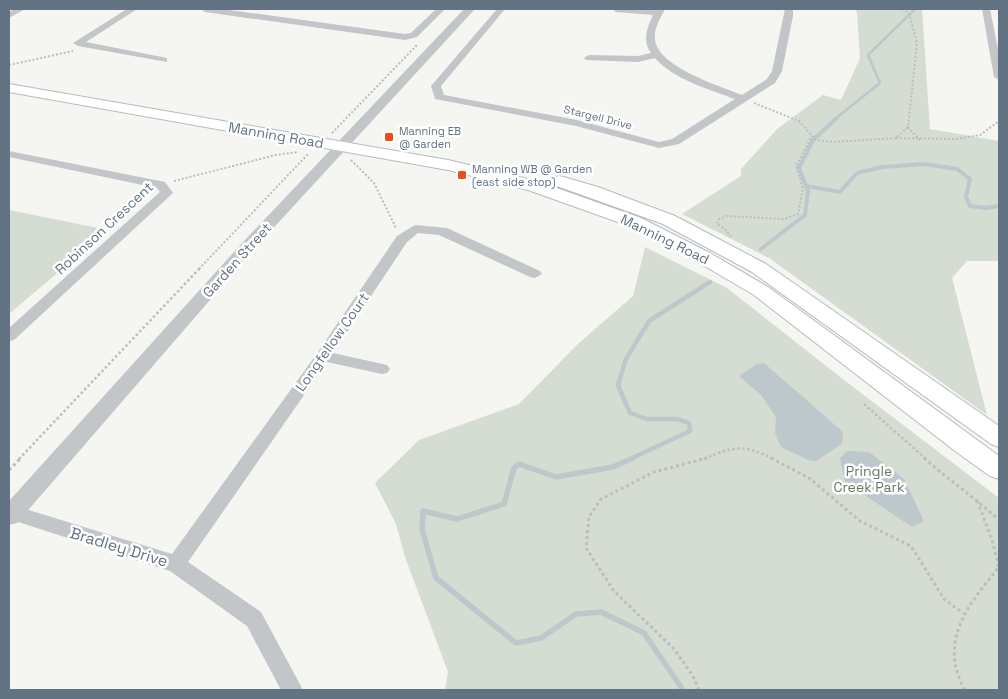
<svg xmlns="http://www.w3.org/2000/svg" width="1008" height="699" font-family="'Space Grotesk',sans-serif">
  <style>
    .green { fill: #d5dcd1 }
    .water { fill: #bdc8cd }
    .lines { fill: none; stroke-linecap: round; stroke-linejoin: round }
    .stream-far3 { stroke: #bdc8cd; stroke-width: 2.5 }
    .stream-far2 { stroke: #bdc8cd; stroke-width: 4 }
    .stream-far1 { stroke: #bdc8cd; stroke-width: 4.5 }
    .stream { stroke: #bdc8cd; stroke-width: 5.5 }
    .secondary-casing { stroke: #b6bbc0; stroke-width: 2 }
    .path-far2 { stroke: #bbbec0; stroke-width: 2; stroke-dasharray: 2 2; stroke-linecap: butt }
    .path-far1 { stroke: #bbbec0; stroke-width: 2.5; stroke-dasharray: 2.5 2.5; stroke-linecap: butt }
    .path { stroke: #bbbec0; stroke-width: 3; stroke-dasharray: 3 3; stroke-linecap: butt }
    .minor { fill: #c2c6c9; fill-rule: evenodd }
    .tertiary { fill: #c2c6c9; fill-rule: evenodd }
    .secondary { fill: #fff; fill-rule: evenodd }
    .poi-dot { fill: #ed4d18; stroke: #fff; stroke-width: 2 }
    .labels { text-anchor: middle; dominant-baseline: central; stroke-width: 5; stroke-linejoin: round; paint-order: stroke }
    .far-street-label { font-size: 11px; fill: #627484; stroke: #fff }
    .far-poi-label { font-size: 11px; fill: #627484; stroke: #fff; text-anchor: start }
    .street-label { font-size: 14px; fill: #627484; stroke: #fff }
    .park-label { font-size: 14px; fill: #667a61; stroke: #fff }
    .near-street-label { font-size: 16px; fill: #627484; stroke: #fff }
  </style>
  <rect width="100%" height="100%" fill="#f5f5f1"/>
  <!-- green -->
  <path class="green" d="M855,9H922L930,129L999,141V261H967L952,278L987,415L769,258L682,214L741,176V169L777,129L823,95L841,100L860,58L857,12Z
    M9,210L108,230L9,314Z
    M645,247L727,288L844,380L999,498V690H445L448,672L405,557L396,524L375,483L419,440L519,404L579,343L633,296Z"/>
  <!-- water -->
  <path class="water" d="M764,363L843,432L842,444L816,461L808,460L781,447L775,433L776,417L761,395L739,376L757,364Z
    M847,451L869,452L904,479L924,521L912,527L845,482L840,458Z"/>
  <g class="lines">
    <!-- stream-far3 -->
    <path class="stream-far3" d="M835,119L880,83L868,55L915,9"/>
    <!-- stream-far2 -->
    <path class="stream-far2" d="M806,186L840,192L857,173L882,167L924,164L957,169L970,179L966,197L970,206L986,208L999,206
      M761,249L805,215L808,191L799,168L813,140L837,118"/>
    <!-- stream-far1 -->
    <path class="stream-far1" d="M630,459L690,431L689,423L677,419H647L630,413L618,385L626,359L649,321L710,282"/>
    <!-- stream -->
    <path class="stream" d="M633,458L613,467L556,477L519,464L514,468L504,504L457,519L423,511L422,529L436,578L516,643L541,638L576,614L601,612L644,633L683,690"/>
    <!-- secondary casing -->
    <g class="secondary-casing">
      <path id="secondary" d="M9,84L448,160L540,182L641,218L710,253L768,287L999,456V479L990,476L955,451L754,295L696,261L629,226L528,190L448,170L9,92Z
        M560,176L598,187L675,216L766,264L999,426V447L991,444L752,272L663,224L554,185L552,181L554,177Z"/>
    </g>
    <!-- path-far2 -->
    <path class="path-far2" d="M9,65L73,51
      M754,103L799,121L816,140L834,142L896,138L908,127L917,43L909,13L902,9
      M908,127L920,140
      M332,133L417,45
      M896,138L956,139L980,135L999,121
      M351,160L374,183L396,228
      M174,181L276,155L298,152
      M731,237L725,229L717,224L719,219L727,216L784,219L798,214L803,189L796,166L812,136
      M199,269L309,153"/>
    <!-- path-far1 -->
    <path class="path-far1" d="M864,404L926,459
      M19,459L200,268
      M704,459C733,446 745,444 773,459"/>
    <!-- path -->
    <path class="path" d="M771,458L809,478L860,521L911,546L944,599L963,613
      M924,458C949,480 975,498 999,520
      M9,470L21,458
      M699,690L693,676L674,649L614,591L586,548L589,517L601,499L654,472L707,458
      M964,690C961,683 958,675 956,668C947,627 976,596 999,567L992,540L977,500"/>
    <!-- minor -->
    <path class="minor" d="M15,9H25L9,18V12Z
      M127,9H137L86,42L167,58V62L78,46L73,43Z
      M201,9H222L405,34L411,33L436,9H445L417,37L405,40L205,12Z
      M497,9H505L441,86L444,95L577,120L659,142L672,139L735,99C709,89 674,80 655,58L638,62L586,60L584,58L589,55L638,56L651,53C642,41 647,28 653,15L616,12L612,9H665C661,17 654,28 655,38C655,66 720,86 742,95L767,79L772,71L785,9H793V16L782,71L775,83L679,144L659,148L576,126L435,99L431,86Z
      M982,9H990L999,54V80L994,77Z
      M9,151L165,182L173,193L14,340L9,341V328L160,192L157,188L9,157Z
      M415,225L447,228L540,271L542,274L535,278L530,277L439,235L418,233L407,242L333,353L387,365L390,369L387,373L382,374L327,362L188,562L261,612L303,690H281L247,626L170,571L9,519V504L172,554L318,352L397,236Z"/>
    <!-- tertiary -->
    <path class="tertiary" d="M464,9H475L255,248L17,523L9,525V501L243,242Z"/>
    <!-- secondary -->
    <use href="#secondary" class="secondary"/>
  </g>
  <!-- markers -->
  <g class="poi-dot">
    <rect x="384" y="132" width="10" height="10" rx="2.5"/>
    <rect x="457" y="170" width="10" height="10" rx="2.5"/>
  </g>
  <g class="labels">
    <!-- far-street labels -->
    <g class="far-street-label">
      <text transform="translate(598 117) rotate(14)">Stargell Drive</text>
    </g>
    <!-- far-poi labels -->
    <g class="far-poi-label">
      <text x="399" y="131">Manning EB<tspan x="399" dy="13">@ Garden</tspan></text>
      <text x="472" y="169">Manning WB @ Garden<tspan x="472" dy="13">(east side stop)</tspan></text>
    </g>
    <!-- street labels -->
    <g class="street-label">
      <text transform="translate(276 135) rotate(10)">Manning Road</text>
      <text transform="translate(104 228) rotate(-43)">Robinson Crescent</text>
      <text transform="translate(665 239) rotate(26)">Manning Road</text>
      <text transform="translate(237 260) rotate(-48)">Garden Street</text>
      <text transform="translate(332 342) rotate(-55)">Longfellow Court</text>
    </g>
    <!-- park labels -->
    <g class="park-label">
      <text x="869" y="471">Pringle<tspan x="869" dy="16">Creek Park</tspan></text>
    </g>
    <!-- near-street labels -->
    <g class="near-street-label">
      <text transform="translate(119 547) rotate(17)">Bradley Drive</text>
    </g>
  </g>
  <!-- border -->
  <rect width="1008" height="699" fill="none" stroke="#627484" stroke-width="20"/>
</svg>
